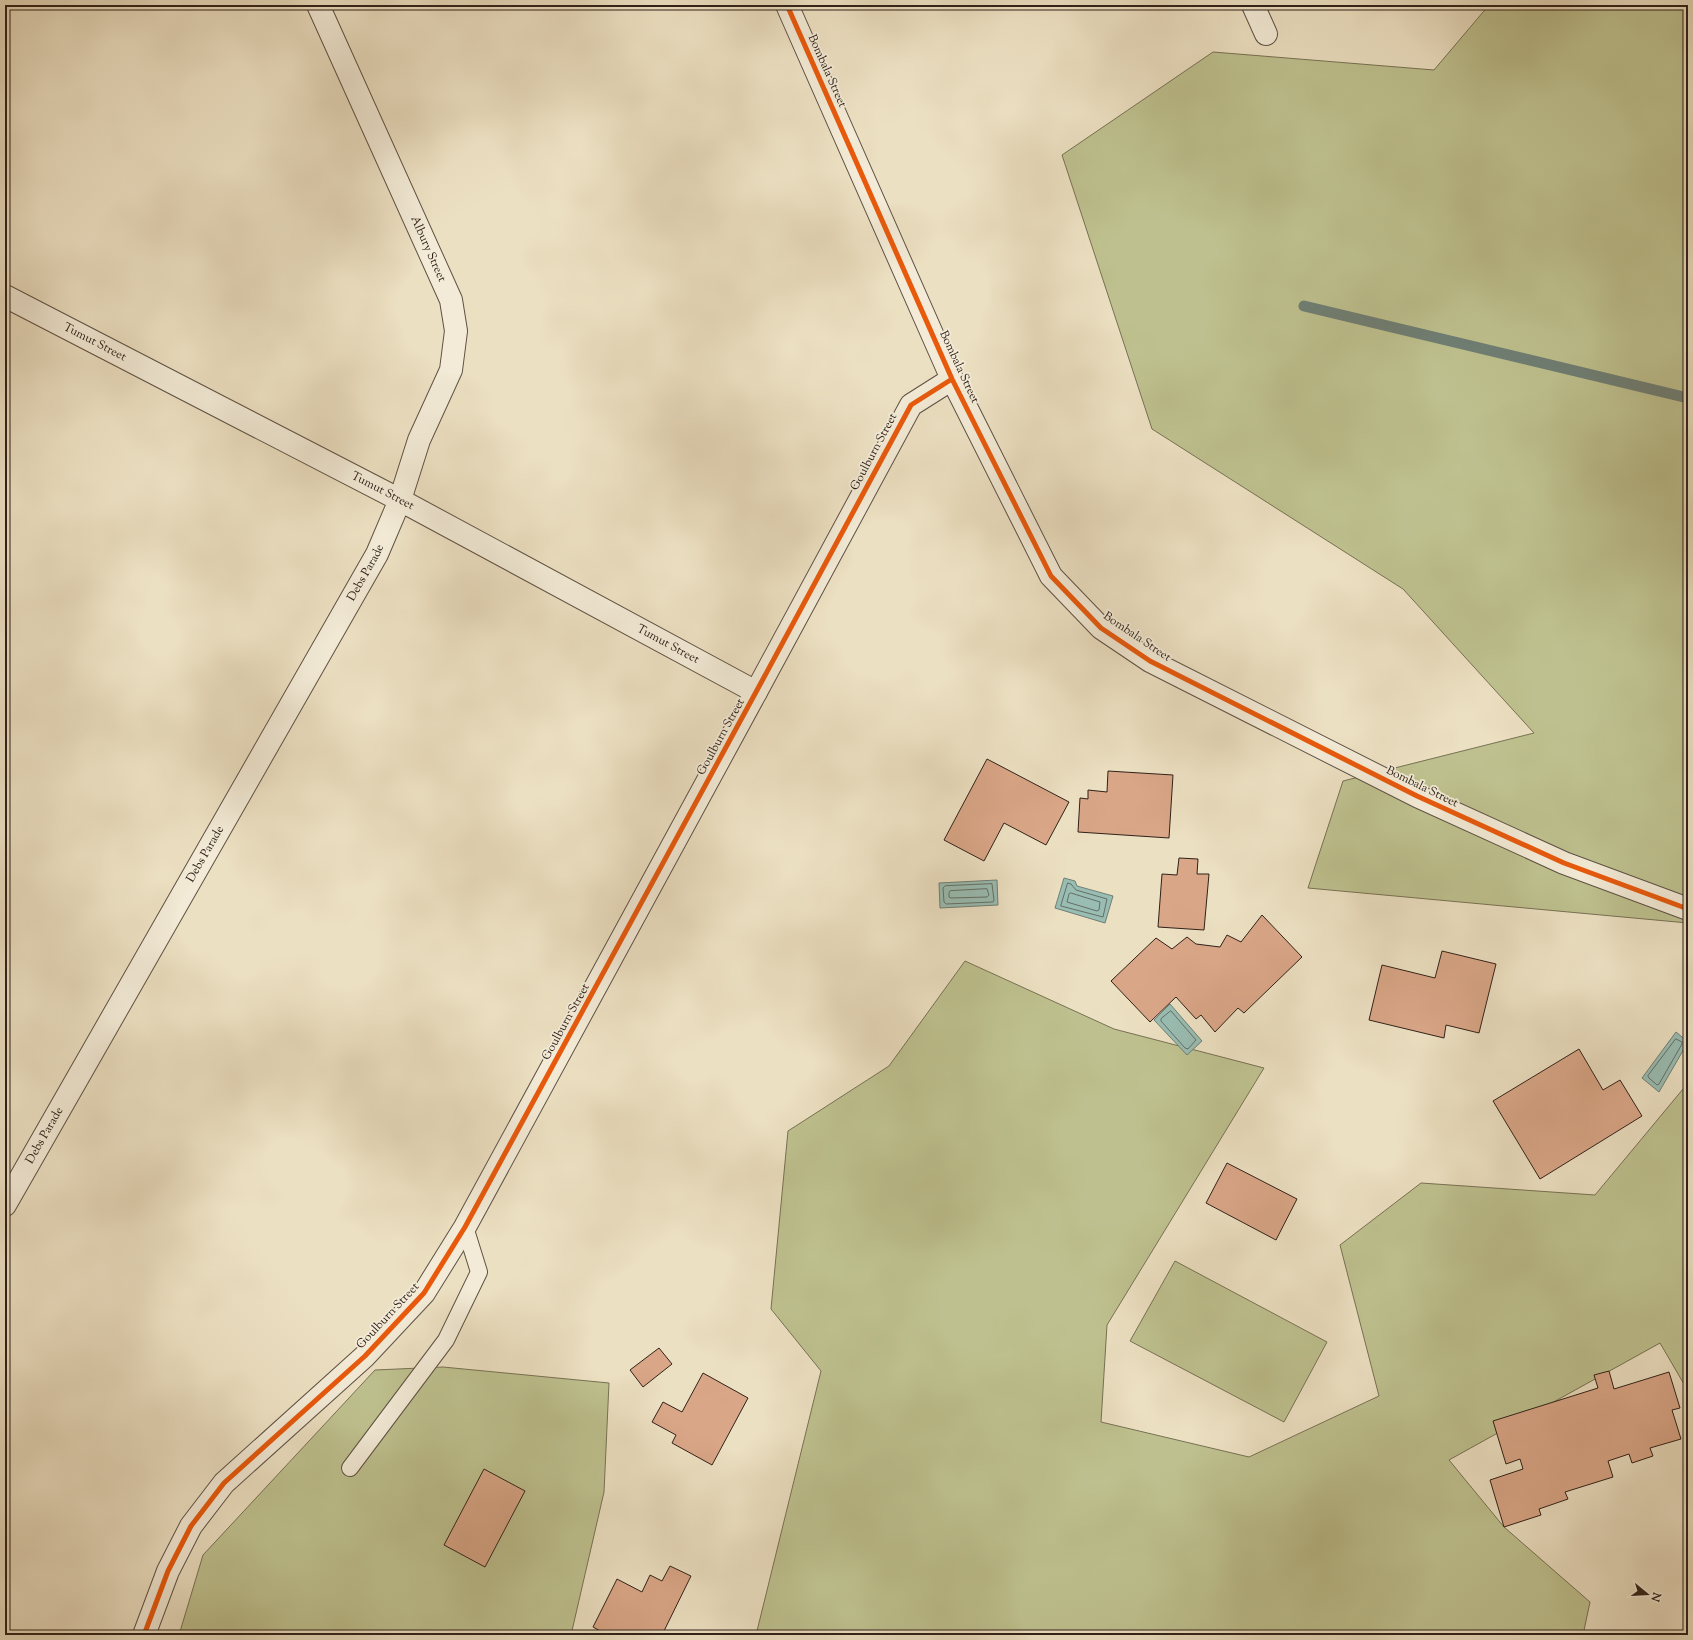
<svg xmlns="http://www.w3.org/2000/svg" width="1693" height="1640" font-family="'Sorts Mill Goudy',serif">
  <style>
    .green { fill: #bec18f; stroke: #777154 }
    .water { fill: #99bdb3; stroke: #6f7f75 }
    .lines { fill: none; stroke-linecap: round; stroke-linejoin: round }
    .shore { stroke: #646f66; stroke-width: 1 }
    .stream { stroke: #6f7f75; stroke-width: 11 }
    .building { fill: #d9a687; stroke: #302119 }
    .lane-casing { stroke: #5f5143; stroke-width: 18 }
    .street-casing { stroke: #5f5143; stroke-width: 24 }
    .lane { stroke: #f3ebd7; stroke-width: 16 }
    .street { stroke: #f3ebd7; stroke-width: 22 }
    .cycleway-casing { stroke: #f3ebd7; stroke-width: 8 }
    .cycleway { stroke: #e8590c; stroke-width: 5 }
    .labels { text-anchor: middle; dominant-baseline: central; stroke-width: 3.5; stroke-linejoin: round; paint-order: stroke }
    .street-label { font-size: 12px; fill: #302119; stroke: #f3ebd7 }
  </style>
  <rect width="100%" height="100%" fill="#ece0c2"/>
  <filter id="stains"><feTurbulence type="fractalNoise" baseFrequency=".005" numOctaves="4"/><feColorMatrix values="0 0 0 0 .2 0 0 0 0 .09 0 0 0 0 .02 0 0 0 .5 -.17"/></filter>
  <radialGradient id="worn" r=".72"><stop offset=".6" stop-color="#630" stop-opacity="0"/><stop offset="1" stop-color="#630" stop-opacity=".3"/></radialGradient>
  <!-- green -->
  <path class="green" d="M1489,5H1688V923L1308,888L1343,781L1534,733L1403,589L1152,429L1062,155L1213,52L1434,70Z
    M965,961L1114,1029L1264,1068L1107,1325L1101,1422L1249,1457L1379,1396L1340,1245L1421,1183L1595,1195L1688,1083V1391L1660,1343L1449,1460L1504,1527L1590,1602L1583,1635H756L821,1371L771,1309L788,1131L889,1066Z
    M1175,1261L1327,1342L1284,1422L1130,1341Z
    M443,1367L609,1383L604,1492L571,1635H179L203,1555L375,1370Z"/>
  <!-- water -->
  <path class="water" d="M1064,878L1075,881L1077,886L1113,896L1105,923L1055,908Z
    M997,880L998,905L940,908L939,883Z
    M1170,1004L1202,1041L1187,1055L1154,1020Z
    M1676,1032L1688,1042L1659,1092L1642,1078Z"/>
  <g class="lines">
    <!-- shore -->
    <path class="shore" d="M1068,883L1071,884L1076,890L1107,899L1103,917L1061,906Z
      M992,884L994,900L993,902L946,904L944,902L943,888L945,886Z
      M987,889L989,895L987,897L951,898L949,897V893L950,891Z
      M1071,893L1100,902L1099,910L1097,911L1067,902L1069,894Z
      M1171,1011L1196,1040L1188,1049L1185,1048L1161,1021V1019Z
      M1676,1039L1682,1042V1044L1659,1084L1657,1085L1649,1078L1648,1076Z"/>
    <!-- stream -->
    <path class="stream" d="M1304,306L1688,398"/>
  </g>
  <!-- building -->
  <path class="building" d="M987,759L1069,802L1046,845L1004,823L984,861L944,840Z
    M1108,771L1173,775L1169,838L1078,832L1080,798L1088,799V790L1107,792Z
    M1179,858L1198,859L1197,874H1209L1204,930L1158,927L1162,874L1177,875Z
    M1262,915L1302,957L1244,1013L1238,1008L1215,1032L1201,1015L1196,1019L1176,997L1150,1022L1111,981L1156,938L1172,949L1187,937L1196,944L1220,947L1227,935L1241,942Z
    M1442,951L1496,964L1479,1033L1446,1025L1444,1038L1369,1020L1382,965L1435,978Z
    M1579,1049L1603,1090L1620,1080L1642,1116L1540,1179L1493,1101Z
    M1227,1163L1297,1199L1276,1240L1206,1203Z
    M659,1348L672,1364L643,1387L630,1370Z
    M1609,1371L1614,1389L1669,1372L1680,1408L1672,1410L1681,1439L1650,1448L1653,1456L1632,1463L1629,1454L1608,1461L1613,1477L1565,1492L1568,1499L1539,1509L1541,1515L1504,1527L1490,1480L1523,1469L1520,1459L1506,1464L1493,1421L1598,1388L1594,1375Z
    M703,1373L748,1398L712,1465L672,1443L676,1435L652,1422L663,1402L682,1412Z
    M484,1469L525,1491L485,1567L444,1545Z
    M670,1566L691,1576L662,1635H608L593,1627L617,1579L642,1592L650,1575L662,1581Z"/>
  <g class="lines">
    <!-- lane casing -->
    <g class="lane-casing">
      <path id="lane" d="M350,1468L446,1340L479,1272L465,1227"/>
    </g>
    <!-- street casing -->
    <g class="street-casing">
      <g id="street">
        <path d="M787,5L952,379L1051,576L1101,628L1150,661L1417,796L1564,863L1688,909"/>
        <path d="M1253,5L1266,34"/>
        <path id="s1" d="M5,296L400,500L756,692"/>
        <path id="s2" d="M5,1205L377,554L400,500L419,440L451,370L456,331L451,300L318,5"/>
        <path d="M144,1635L168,1571L191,1526L224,1483L365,1356L424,1293L465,1227L756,692L911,405L952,379"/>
      </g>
    </g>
    <!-- lane -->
    <use href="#lane" class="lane"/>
    <!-- street -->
    <use href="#street" class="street"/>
    <!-- cycleway casing -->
    <g class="cycleway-casing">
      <path id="cycleway" d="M787,5L952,379L1051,576L1101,628L1150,661L1417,796L1564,863L1688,909
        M144,1635L168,1571L191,1526L224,1483L365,1356L424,1293L465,1227L756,692L911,405L952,379"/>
    </g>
    <!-- cycleway -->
    <use href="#cycleway" class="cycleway"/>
  </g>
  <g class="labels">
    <!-- street labels -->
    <g class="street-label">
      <text transform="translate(827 71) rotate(66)">Bombala Street</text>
      <text transform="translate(428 249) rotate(66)">Albury Street</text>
      <text stroke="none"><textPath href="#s1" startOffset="101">Tumut Street</textPath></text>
      <text transform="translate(959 367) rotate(65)">Bombala Street</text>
      <text transform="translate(874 452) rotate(-62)">Goulburn Street</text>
      <text stroke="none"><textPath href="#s1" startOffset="425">Tumut Street</textPath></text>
      <text stroke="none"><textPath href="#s2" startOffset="728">Debs Parade</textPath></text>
      <text transform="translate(1137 637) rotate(34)">Bombala Street</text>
      <text stroke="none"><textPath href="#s1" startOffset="749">Tumut Street</textPath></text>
      <text transform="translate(721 737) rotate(-61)">Goulburn Street</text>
      <text transform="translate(1422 787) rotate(26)">Bombala Street</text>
      <text stroke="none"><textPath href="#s2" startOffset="404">Debs Parade</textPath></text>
      <text transform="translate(566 1022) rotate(-61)">Goulburn Street</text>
      <text stroke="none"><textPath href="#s2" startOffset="80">Debs Parade</textPath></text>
      <text transform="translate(388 1316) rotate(-47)">Goulburn Street</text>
    </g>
  </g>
  <!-- margin -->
  <rect width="1693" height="1640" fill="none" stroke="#ece0c2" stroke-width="20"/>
  <rect x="6" y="6" width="1681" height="1628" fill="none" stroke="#302119" stroke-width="2"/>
  <rect x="10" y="10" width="1673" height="1620" fill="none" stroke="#302119"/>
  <!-- north arrow -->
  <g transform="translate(1647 1594) rotate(108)" stroke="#f3ebd7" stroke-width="3" paint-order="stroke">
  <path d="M0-3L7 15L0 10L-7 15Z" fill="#302119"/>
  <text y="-6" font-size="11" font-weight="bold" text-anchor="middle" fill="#302119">N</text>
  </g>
  <rect width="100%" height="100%" filter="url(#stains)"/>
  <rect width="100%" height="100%" fill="url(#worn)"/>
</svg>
